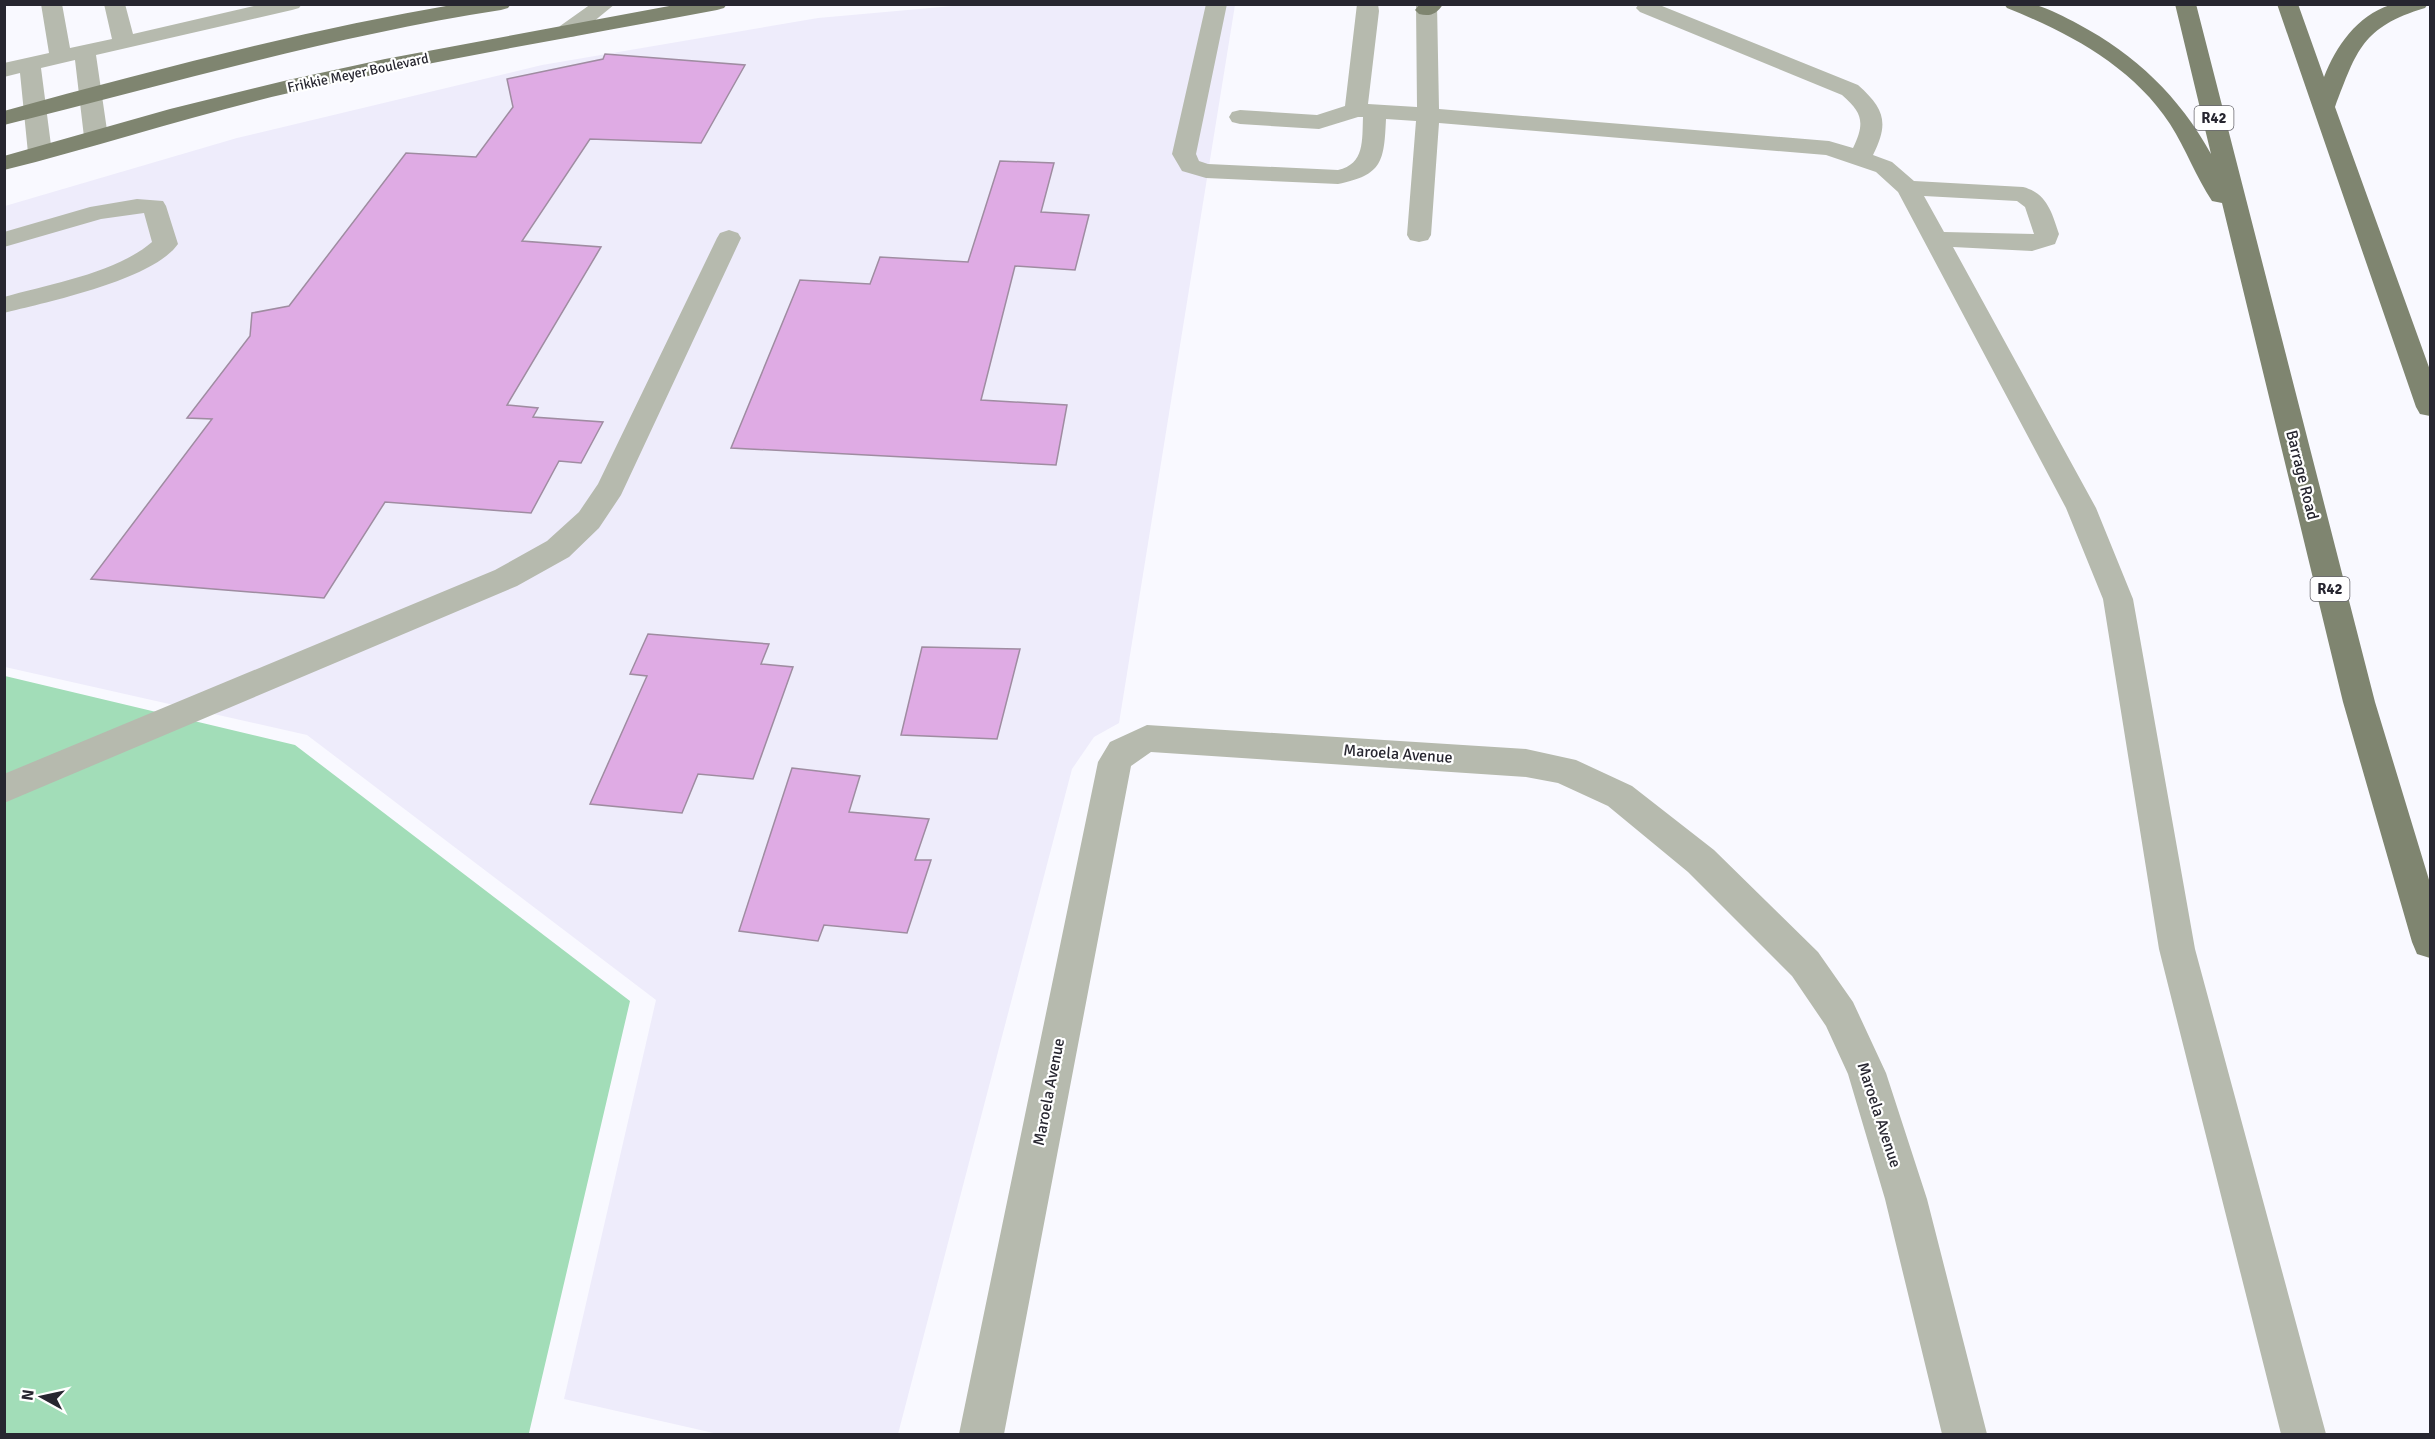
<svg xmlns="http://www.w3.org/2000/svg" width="2435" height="1439" font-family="Signika,sans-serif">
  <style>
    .built { fill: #eeecfb }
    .green { fill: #a2ddb8 }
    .building { fill: #dfabe4; stroke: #9f8ca1; stroke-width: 1.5 }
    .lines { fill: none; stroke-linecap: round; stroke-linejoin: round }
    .minor { fill: #b6baae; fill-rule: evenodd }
    .major { fill: #7f8570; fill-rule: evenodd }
    .labels { text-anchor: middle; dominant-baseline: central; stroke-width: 4.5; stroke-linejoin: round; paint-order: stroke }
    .far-street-label { font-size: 14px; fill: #272630; stroke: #fff }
    .shield { fill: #fff; stroke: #68676e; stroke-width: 1.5 }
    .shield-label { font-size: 15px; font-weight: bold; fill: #272630 }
    .street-label { font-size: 16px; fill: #272630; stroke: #fff }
  </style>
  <rect width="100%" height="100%" fill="#f9f9ff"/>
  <!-- built -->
  <path class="built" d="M975,4L1235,5L1119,723L1094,737L1072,769L898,1434H718L564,1399L656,1000L307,735L5,667V206L237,138L542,65L818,18Z"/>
  <!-- green -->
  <path class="green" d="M5,676L295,745L630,1001L529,1433L532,1434H5Z"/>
  <!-- building -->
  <path class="building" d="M605,54L745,65L701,143L590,139L522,241L601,247L507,405L538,408L533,417L603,422L581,463L559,461L531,513L385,502L324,598L91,579L212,419L187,418L250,336L252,313L289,306L406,153L476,157L513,107L507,79L603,59Z
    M1000,161L1054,163L1041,212L1089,215L1075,270L1015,266L981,400L1067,405L1056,465L731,448L800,280L870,284L880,257L968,262Z
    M648,634L769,644L761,664L793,667L753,779L698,774L682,813L590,804L647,676L630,674Z
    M922,647L1020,649L997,739L901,735Z
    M792,768L860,776L849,812L929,819L915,860H931L907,933L824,925L818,941L739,931Z"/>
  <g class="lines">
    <!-- minor -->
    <path class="minor" d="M41,4H62L70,48L112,39L104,4H125L133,34L262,4H302L299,8L292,10L96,55L108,137L104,142L96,144L88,142L84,137L75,60L41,68L52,153L48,158L40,160L32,158L28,153L20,73L4,77V63L49,53Z
      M591,4H615L576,36L568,37L560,36L557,31L560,26Z
      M1206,4H1227L1196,154L1199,161L1208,164L1338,170C1365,164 1362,140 1363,117H1358L1319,129L1240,124L1232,122L1229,117L1232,112L1240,110L1317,115L1345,106L1357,4H1378L1379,11L1368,104L1417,107L1416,4H1437L1439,109L1829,141L1853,148C1865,123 1863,113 1842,95L1640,12L1636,8L1639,4H1657L1858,85C1885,109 1889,123 1873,155L1892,162L1914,181L2023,187C2047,193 2052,213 2059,234L2055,244L2032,251L1953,247L2096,508L2133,599L2195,949L2326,1434H2281L2159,949L2103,599L2066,508L1898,192L1876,172L1826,155L1439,123L1431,235L1428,240L1419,242L1410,240L1407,235L1416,121L1386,119C1384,161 1383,175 1338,184L1206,178L1182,171L1172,154ZM1924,196L2017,201L2025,207L2034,234L1944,232Z
      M137,199L163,201L166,206L178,244C153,280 47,302 4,313V297C50,284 116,273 152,242L144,213L101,219L4,247V232L90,207Z
      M729,230L738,233L741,238L621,495L599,528L569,557L517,586L4,803V774L495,570L547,541L579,512L598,484L717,238L720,233Z
      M1147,725L1526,749L1576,760L1632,786L1714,850L1818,952L1853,1002L1886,1073L1927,1199L1987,1434H1942L1885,1199L1848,1074L1826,1026L1792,976L1688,872L1608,806L1558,783L1526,777L1151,752L1131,766L1004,1434H959L1098,762L1110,742Z"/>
    <!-- major -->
    <path class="major" d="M457,4H511L508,8L501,10C332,36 170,84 4,125V111C154,70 305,30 457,4Z
      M680,4H727L724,8L717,10C574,37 431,61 289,93C193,115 100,146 4,170V156L170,109L288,80L385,59Z
      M1420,4H1443C1437,14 1430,17 1419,14L1415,10Z
      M2004,4C2014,4 2026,3 2036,5C2050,9 2065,17 2078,24C2136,55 2179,96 2211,154L2175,4H2196L2375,702L2430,883V958L2417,954L2412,942L2343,702L2222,203L2212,201C2196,177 2186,149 2170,124C2132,66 2069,33 2007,8Z
      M2277,4H2298L2324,77C2336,46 2357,16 2390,5C2401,2 2416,4 2428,4L2425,8C2362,27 2357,50 2335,107L2430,370V416L2420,414L2416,407Z"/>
  </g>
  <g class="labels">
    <!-- far-street labels -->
    <g class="far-street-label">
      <text transform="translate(358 73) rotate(-12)">Frikkie Meyer Boulevard</text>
    </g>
    <!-- shield labels -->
    <g class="shield">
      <rect x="2194.5" y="106" width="39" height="24" rx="4.5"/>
      <rect x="2310.5" y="577" width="39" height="24" rx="4.5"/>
    </g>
    <g class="shield-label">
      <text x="2214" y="118">R42</text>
      <text x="2330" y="589">R42</text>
    </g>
    <!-- street labels -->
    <g class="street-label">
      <text transform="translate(2302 475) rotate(76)">Barrage Road</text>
      <text transform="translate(1398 754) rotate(4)">Maroela Avenue</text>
      <text transform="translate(1049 1092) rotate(-79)">Maroela Avenue</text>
      <text transform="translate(1879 1115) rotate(72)">Maroela Avenue</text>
    </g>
  </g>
  <!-- border -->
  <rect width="2435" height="1439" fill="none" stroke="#272630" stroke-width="12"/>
  <!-- north arrow -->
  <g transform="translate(42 1397) rotate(278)" stroke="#ffffff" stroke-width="4.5" paint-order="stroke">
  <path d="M0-4.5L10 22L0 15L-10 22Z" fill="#272630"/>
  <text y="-9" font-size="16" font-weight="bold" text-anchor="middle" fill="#272630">N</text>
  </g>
</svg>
